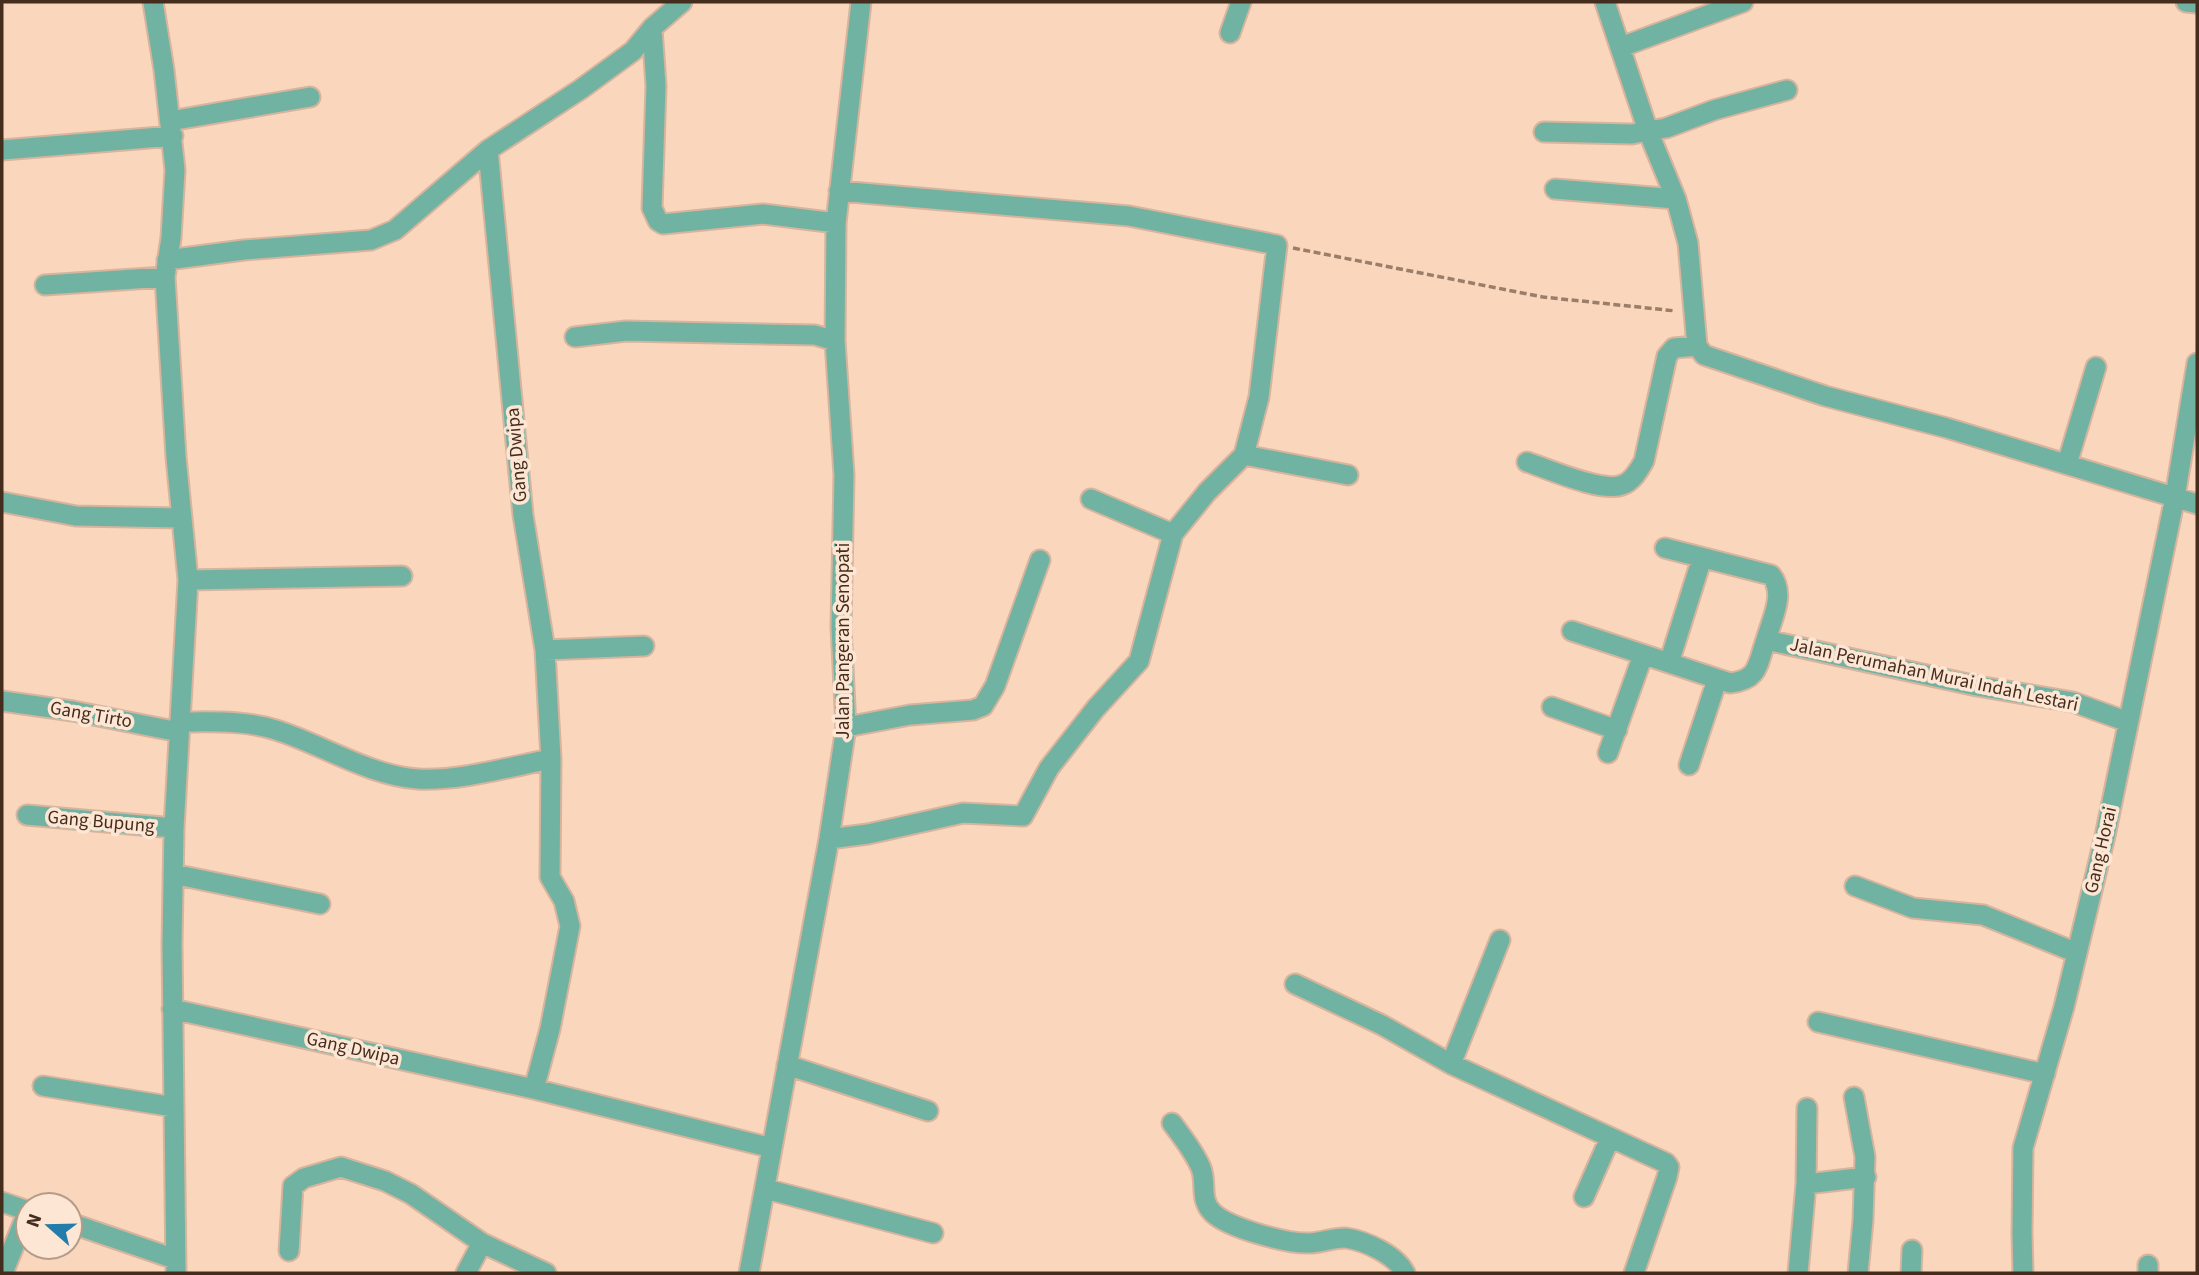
<svg xmlns="http://www.w3.org/2000/svg" width="2199" height="1275" font-family="'Source Sans 3',sans-serif">
  <style>
    .lines { fill: none; stroke-linecap: round; stroke-linejoin: round }
    .minor-casing { stroke: #d6b49d; stroke-width: 23 }
    .path { stroke: #9b7e69; stroke-width: 3.5; stroke-dasharray: 7 3.5; stroke-linecap: butt }
    .minor { stroke: #70b3a2; stroke-width: 19 }
    .labels { text-anchor: middle; dominant-baseline: central; stroke-width: 7; stroke-linejoin: round; paint-order: stroke }
    .street-label { font-size: 19px; fill: #452d1d; stroke: #fee6d5 }
  </style>
  <rect width="100%" height="100%" fill="#fad6bd"/>
  <g class="lines">
    <!-- minor casing -->
    <g class="minor-casing">
      <path id="minor" d="M153,2L164,70L175,170L171,238L165,277L176,457L188,580L174,828L172,945L176,1273
        M1605,2L1648,131L1666,128L1714,110L1787,90
        M2186,2L2197,3
        M652,28L656,86L652,208L658,221L663,224L763,214L836,223
        M1230,33L1241,2
        M1621,47L1743,2
        M170,121L310,97
        M1544,132L1632,134L1648,131L1676,199L1688,243L1697,346L1704,355L1825,396L1947,428L2197,504
        M2,150L173,136
        M488,150L523,515L545,650L551,759L550,877L564,901L570,926L550,1029L534,1089
        M1555,189L1676,199
        M839,191L1129,216L1277,245L1259,397L1244,455
        M167,260L244,250L371,240L395,230L488,150L581,89L633,51L652,28L682,2
        M45,285L165,277
        M575,337L626,331L815,335L835,341
        M1527,462C1548,469 1602,493 1622,485C1632,482 1639,470 1644,461L1667,356L1674,348L1697,346
        M2067,464L2096,367
        M2,502L76,516L181,518
        M1173,534L1207,492L1244,455L1348,475
        M1665,548L1771,575C1786,594 1772,618 1766,640
        M188,580L402,576
        M1572,631L1730,683C1759,680 1757,665 1766,640L1977,686L2073,702L2128,722
        M545,650L644,646
        M1669,663L1702,558
        M2,701L73,711L179,732
        M1552,707L1617,730
        M180,722C212,722 245,720 276,730C321,744 370,776 418,779C460,781 509,767 551,759
        M846,727L910,715L973,710L983,706L995,686L1040,560
        M1608,753L1643,655
        M1689,765L1717,680
        M27,815L174,828
        M829,839L868,834L963,813L1023,816L1049,768L1096,708L1139,661L1173,534L1091,499
        M173,874L320,904
        M1855,886L1913,908L1983,915L2077,953
        M1295,984L1382,1025L1451,1064L1666,1163L1669,1167L1667,1177L1634,1273
        M172,1009L534,1089L772,1148
        M1818,1022L2045,1074
        M1451,1064L1500,940
        M787,1065L928,1111
        M43,1086L174,1107
        M1854,1097L1865,1157L1863,1220L1858,1273
        M1172,1123C1182,1137 1194,1151 1201,1168C1207,1183 1199,1200 1213,1213C1229,1228 1287,1244 1309,1243C1321,1243 1335,1237 1346,1238C1366,1241 1396,1255 1405,1273
        M1806,1184L1866,1177
        M766,1189L933,1233
        M1584,1197L1610,1138
        M2,1202L28,1211
        M70,1223L175,1259
        M289,1251L293,1186L304,1178L341,1167L385,1181L411,1194L482,1243L546,1273
        M2148,1265V1273
        M3,1273L28,1211
        M466,1273L482,1243
        M749,1273L829,839L846,727L841,627L844,475L835,341L836,223L861,2
        M1798,1273L1806,1184L1807,1108
        M1911,1273L1912,1250
        M2023,1273L2022,1233L2023,1148L2064,1007L2105,836L2175,497L2197,363"/>
    </g>
    <!-- path -->
    <path class="path" d="M1293,248L1543,297L1676,311"/>
    <!-- minor -->
    <use href="#minor" class="minor"/>
  </g>
  <g class="labels">
    <!-- street labels -->
    <g class="street-label">
      <text transform="translate(517 455) rotate(-95)">Gang Dwipa</text>
      <text transform="translate(843 641) rotate(-90)">Jalan Pangeran Senopati</text>
      <text transform="translate(1934 675) rotate(12)">Jalan Perumahan Murai Indah Lestari</text>
      <text transform="translate(91 715) rotate(10)">Gang Tirto</text>
      <text transform="translate(101 822) rotate(5)">Gang Bupung</text>
      <text transform="translate(2101 850) rotate(-77)">Gang Horai</text>
      <text transform="translate(353 1049) rotate(13)">Gang Dwipa</text>
    </g>
  </g>
  <!-- border -->
  <rect width="2199" height="1275" fill="none" stroke="#452d1d" stroke-width="7"/>
  <!-- north arrow -->
  <g transform="translate(49 1226) rotate(290)"><circle r="33" fill="#fee6d5" stroke="#b49c8b" stroke-width="2"/>
  <path d="M0-5L12 26L0 18L-12 26Z" fill="#227dab"/>
  <text y="-10" font-size="19" font-weight="bold" text-anchor="middle" fill="#452d1d">N</text>
  </g>
</svg>
